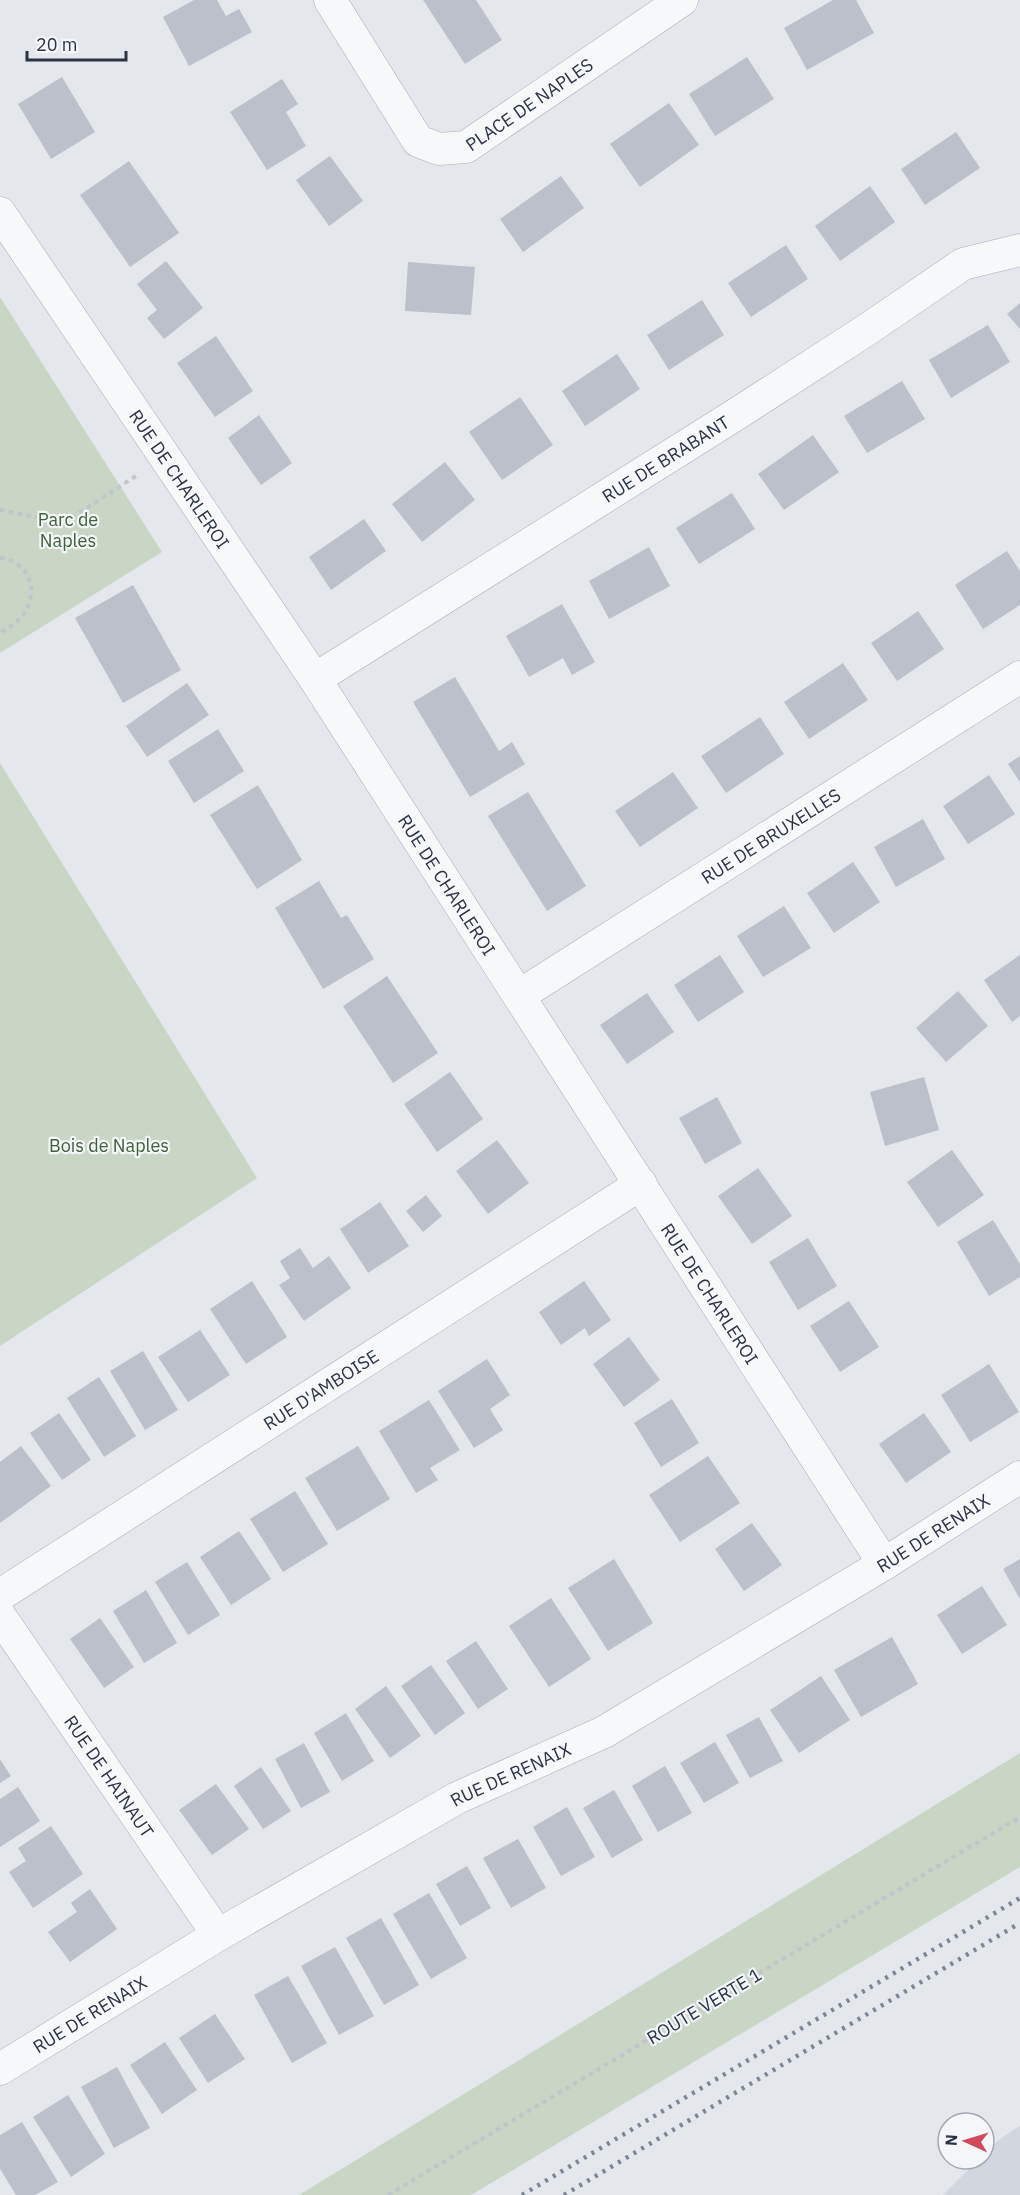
<svg xmlns="http://www.w3.org/2000/svg" width="1020" height="2195" font-family="'IBM Plex Sans',sans-serif">
  <style>
    .built { fill: #d2d6de }
    .green { fill: #c9d6c5 }
    .building { fill: #bbc0ca }
    .lines { fill: none; stroke-linecap: round; stroke-linejoin: round }
    .minor-casing { stroke: #a9aeb7; stroke-width: 33 }
    .path { stroke: #c2c5cb; stroke-width: 4; stroke-dasharray: 4.5 4.5; stroke-linecap: butt }
    .minor { stroke: #f7f8fa; stroke-width: 32 }
    .rail { stroke: #7d8696; stroke-width: 4.5; stroke-dasharray: 3 6; stroke-linecap: butt }
    .labels { text-anchor: middle; dominant-baseline: central; stroke-width: 4.5; stroke-linejoin: round; paint-order: stroke }
    .street-label { font-size: 18px; fill: #2b3445; stroke: #f4f6f9 }
    .park-label { font-size: 18px; fill: #3f6138; stroke: #f4f6f9 }
  </style>
  <rect width="100%" height="100%" fill="#e4e7ec"/>
  <!-- built -->
  <path class="built" d="M1020,2126V2195H943L979,2159H984V2154L1000,2139Z"/>
  <!-- green -->
  <path class="green" d="M0,297L162,552L0,653Z
    M0,763L257,1178L0,1346Z
    M1020,1753V1867L471,2195H299Z"/>
  <!-- building -->
  <path class="building" d="M194,0H217L226,16L239,9L252,32L189,66L163,17Z
    M423,0H476L502,40L465,64Z
    M833,0H856L874,33L807,70L784,28Z
    M747,57L774,99L715,136L689,94Z
    M62,77L95,132L51,159L18,104Z
    M282,79L298,104L286,112L306,146L267,170L230,112Z
    M669,103L699,145L640,187L610,144Z
    M956,132L980,168L925,205L901,169Z
    M330,156L363,201L329,226L296,180Z
    M129,161L179,233L130,267L80,195Z
    M561,176L584,208L523,252L500,219Z
    M870,186L895,222L840,261L815,226Z
    M786,245L808,279L751,317L728,283Z
    M166,261L203,308L164,339L147,318L157,310L137,284Z
    M408,262L475,267L471,315L405,311Z
    M702,300L724,335L669,370L647,335Z
    M1020,303V329L1007,314Z
    M988,325L1010,362L951,398L929,360Z
    M216,336L253,391L215,417L177,363Z
    M617,354L640,389L585,426L562,391Z
    M902,381L925,419L867,453L844,416Z
    M520,397L553,445L502,480L469,432Z
    M259,415L292,463L261,485L228,438Z
    M813,435L839,472L784,510L758,474Z
    M445,462L475,500L422,542L392,504Z
    M732,493L755,529L699,564L676,528Z
    M364,519L386,551L331,590L309,557Z
    M649,547L670,586L609,619L589,581Z
    M1007,551L1020,571V605L983,629L955,585Z
    M133,585L181,670L123,703L75,618Z
    M562,604L595,662L572,675L563,658L529,677L506,636Z
    M918,611L944,649L897,681L871,643Z
    M843,663L868,700L809,739L784,702Z
    M455,677L499,751L512,742L525,764L470,797L413,702Z
    M187,683L209,715L147,757L126,726Z
    M760,717L784,754L726,793L701,756Z
    M218,729L244,771L194,803L168,761Z
    M1020,756V782L1008,764Z
    M673,772L698,808L640,847L615,811Z
    M989,775L1015,814L968,844L943,806Z
    M258,785L302,860L257,889L210,815Z
    M528,792L586,886L547,911L488,816Z
    M923,819L945,859L896,887L874,847Z
    M853,862L880,902L834,933L807,893Z
    M319,881L341,918L347,915L374,959L323,989L275,908Z
    M784,906L811,948L763,977L737,936Z
    M720,955L744,992L698,1022L674,985Z
    M1020,955V1016L1012,1022L984,980Z
    M387,976L438,1053L393,1083L343,1006Z
    M958,991L988,1026L946,1062L916,1028Z
    M647,993L674,1032L627,1064L600,1025Z
    M450,1072L483,1119L437,1152L404,1104Z
    M924,1077L939,1130L885,1146L870,1092Z
    M717,1097L742,1143L705,1164L679,1118Z
    M497,1140L529,1183L488,1214L456,1171Z
    M952,1150L984,1195L938,1227L907,1182Z
    M758,1168L792,1216L752,1244L718,1196Z
    M426,1195L442,1216L423,1232L406,1211Z
    M380,1202L409,1246L368,1273L340,1229Z
    M993,1220L1020,1264V1277L989,1296L957,1242Z
    M808,1238L837,1286L798,1310L769,1262Z
    M300,1248L313,1268L329,1256L351,1288L304,1321L279,1285L290,1278L280,1261Z
    M252,1281L287,1337L246,1364L210,1309Z
    M584,1281L611,1320L589,1336L585,1328L561,1345L539,1312Z
    M849,1301L879,1347L840,1372L810,1326Z
    M200,1330L230,1375L188,1402L158,1357Z
    M629,1337L660,1380L624,1407L593,1364Z
    M143,1351L178,1410L145,1430L110,1371Z
    M487,1359L510,1395L490,1409L503,1430L474,1448L438,1391Z
    M989,1364L1019,1412L970,1442L941,1395Z
    M99,1377L136,1436L104,1457L67,1398Z
    M672,1399L699,1443L661,1467L634,1423Z
    M429,1400L460,1450L430,1468L438,1480L416,1493L379,1431Z
    M59,1413L91,1460L62,1480L30,1433Z
    M924,1413L951,1452L906,1483L879,1444Z
    M21,1446L51,1486L0,1523V1462Z
    M358,1446L390,1499L337,1531L305,1478Z
    M708,1456L740,1503L680,1542L649,1495Z
    M295,1491L328,1544L283,1572L250,1519Z
    M752,1523L782,1565L744,1591L715,1549Z
    M239,1531L271,1579L231,1605L200,1557Z
    M614,1559L653,1623L608,1651L568,1588Z
    M1020,1559V1599L1003,1569Z
    M187,1562L220,1615L188,1635L155,1582Z
    M982,1586L1007,1625L962,1654L937,1615Z
    M146,1590L177,1643L144,1663L113,1611Z
    M551,1598L591,1659L549,1687L509,1626Z
    M100,1618L134,1667L104,1688L70,1639Z
    M892,1637L918,1684L861,1717L834,1670Z
    M476,1641L508,1689L478,1709L446,1661Z
    M431,1665L465,1713L435,1735L401,1686Z
    M821,1676L850,1720L799,1753L770,1710Z
    M386,1686L421,1736L390,1758L355,1709Z
    M346,1713L374,1761L342,1781L314,1733Z
    M759,1717L783,1761L750,1778L726,1735Z
    M715,1742L739,1783L704,1803L680,1763Z
    M304,1743L330,1792L301,1808L275,1759Z
    M0,1759L11,1776L0,1783Z
    M665,1766L692,1813L658,1832L632,1786Z
    M261,1767L291,1811L263,1829L234,1786Z
    M216,1784L249,1829L212,1855L179,1810Z
    M18,1787L40,1821L0,1847V1799Z
    M614,1790L643,1840L612,1858L583,1808Z
    M567,1807L595,1857L561,1876L533,1827Z
    M51,1826L83,1874L33,1908L9,1872L26,1861L18,1848Z
    M518,1839L546,1888L511,1908L483,1858Z
    M467,1866L491,1908L460,1926L436,1884Z
    M90,1889L117,1929L70,1962L48,1932L77,1912L71,1903Z
    M429,1893L467,1958L431,1979L393,1914Z
    M381,1918L419,1985L384,2005L346,1938Z
    M335,1947L374,2016L339,2035L301,1966Z
    M288,1976L327,2043L292,2063L254,1995Z
    M215,2014L245,2059L208,2083L179,2038Z
    M165,2042L197,2090L162,2114L130,2065Z
    M117,2067L150,2128L114,2148L81,2087Z
    M68,2095L105,2154L71,2177L33,2117Z
    M22,2122L58,2182L35,2195H16L0,2169V2135Z"/>
  <g class="lines">
    <!-- minor casing -->
    <g class="minor-casing">
      <g id="minor">
        <path id="s1" d="M330,0L418,141L439,149L466,147L682,0"/>
        <path id="s2" d="M0,213L315,679L884,1564"/>
        <path id="s3" d="M315,679L735,415L868,329L963,264L1020,250"/>
        <path id="s4" d="M520,995L1020,677"/>
        <path id="s5" d="M0,1595L641,1184"/>
        <path id="s6" d="M0,1616L218,1935"/>
        <path id="s7" d="M0,2069L218,1935L457,1798L604,1732L884,1564L1020,1477"/>
      </g>
    </g>
    <!-- path -->
    <path class="path" d="M0,510L41,518H61L76,515L139,474
      M0,558C30,561 40,592 23,615C17,623 8,628 0,633
      M388,2195L1020,1817"/>
    <!-- minor -->
    <use href="#minor" class="minor"/>
    <!-- rail -->
    <path class="rail" d="M522,2195L1020,1898
      M564,2195L1020,1923"/>
  </g>
  <g class="labels">
    <!-- street labels -->
    <g class="street-label">
      <text stroke="none"><textPath href="#s1" startOffset="292">PLACE DE NAPLES</textPath></text>
      <text stroke="none"><textPath href="#s3" startOffset="414">RUE DE BRABANT</textPath></text>
      <text stroke="none"><textPath href="#s2" startOffset="321">RUE DE CHARLEROI</textPath></text>
      <text stroke="none"><textPath href="#s4" startOffset="297">RUE DE BRUXELLES</textPath></text>
      <text stroke="none"><textPath href="#s2" startOffset="807">RUE DE CHARLEROI</textPath></text>
      <text stroke="none"><textPath href="#s2" startOffset="1293">RUE DE CHARLEROI</textPath></text>
      <text stroke="none"><textPath href="#s5" startOffset="381">RUE D'AMBOISE</textPath></text>
      <text stroke="none"><textPath href="#s7" startOffset="1077">RUE DE RENAIX</textPath></text>
      <text stroke="none"><textPath href="#s7" startOffset="590">RUE DE RENAIX</textPath></text>
      <text stroke="none"><textPath href="#s6" startOffset="194">RUE DE HAINAUT</textPath></text>
      <text transform="translate(704 2006) rotate(-31)">ROUTE VERTE 1</text>
      <text stroke="none"><textPath href="#s7" startOffset="105">RUE DE RENAIX</textPath></text>
    </g>
    <!-- park labels -->
    <g class="park-label">
      <text x="68" y="519">Parc de<tspan x="68" dy="21">Naples</tspan></text>
      <text x="109" y="1145">Bois de Naples</text>
    </g>
  </g>
  <!-- north arrow -->
  <g transform="translate(966 2141) rotate(274)"><circle r="28" fill="#f4f6f9" stroke="#a4a8b1" stroke-width="1.5"/>
  <path d="M0-4.5L10 22L0 15L-10 22Z" fill="#d1495b"/>
  <text y="-9" font-size="16" font-weight="bold" text-anchor="middle" fill="#2b3445">N</text>
  </g>
  <!-- scale -->
  <path d="M27 51v9h99v-9" fill="none" stroke="#2b3445" stroke-width="3"/>
  <text x="36" y="51" font-size="18" fill="#2b3445" stroke="#f4f6f9" stroke-width="4.5" paint-order="stroke">20 m</text>
</svg>
